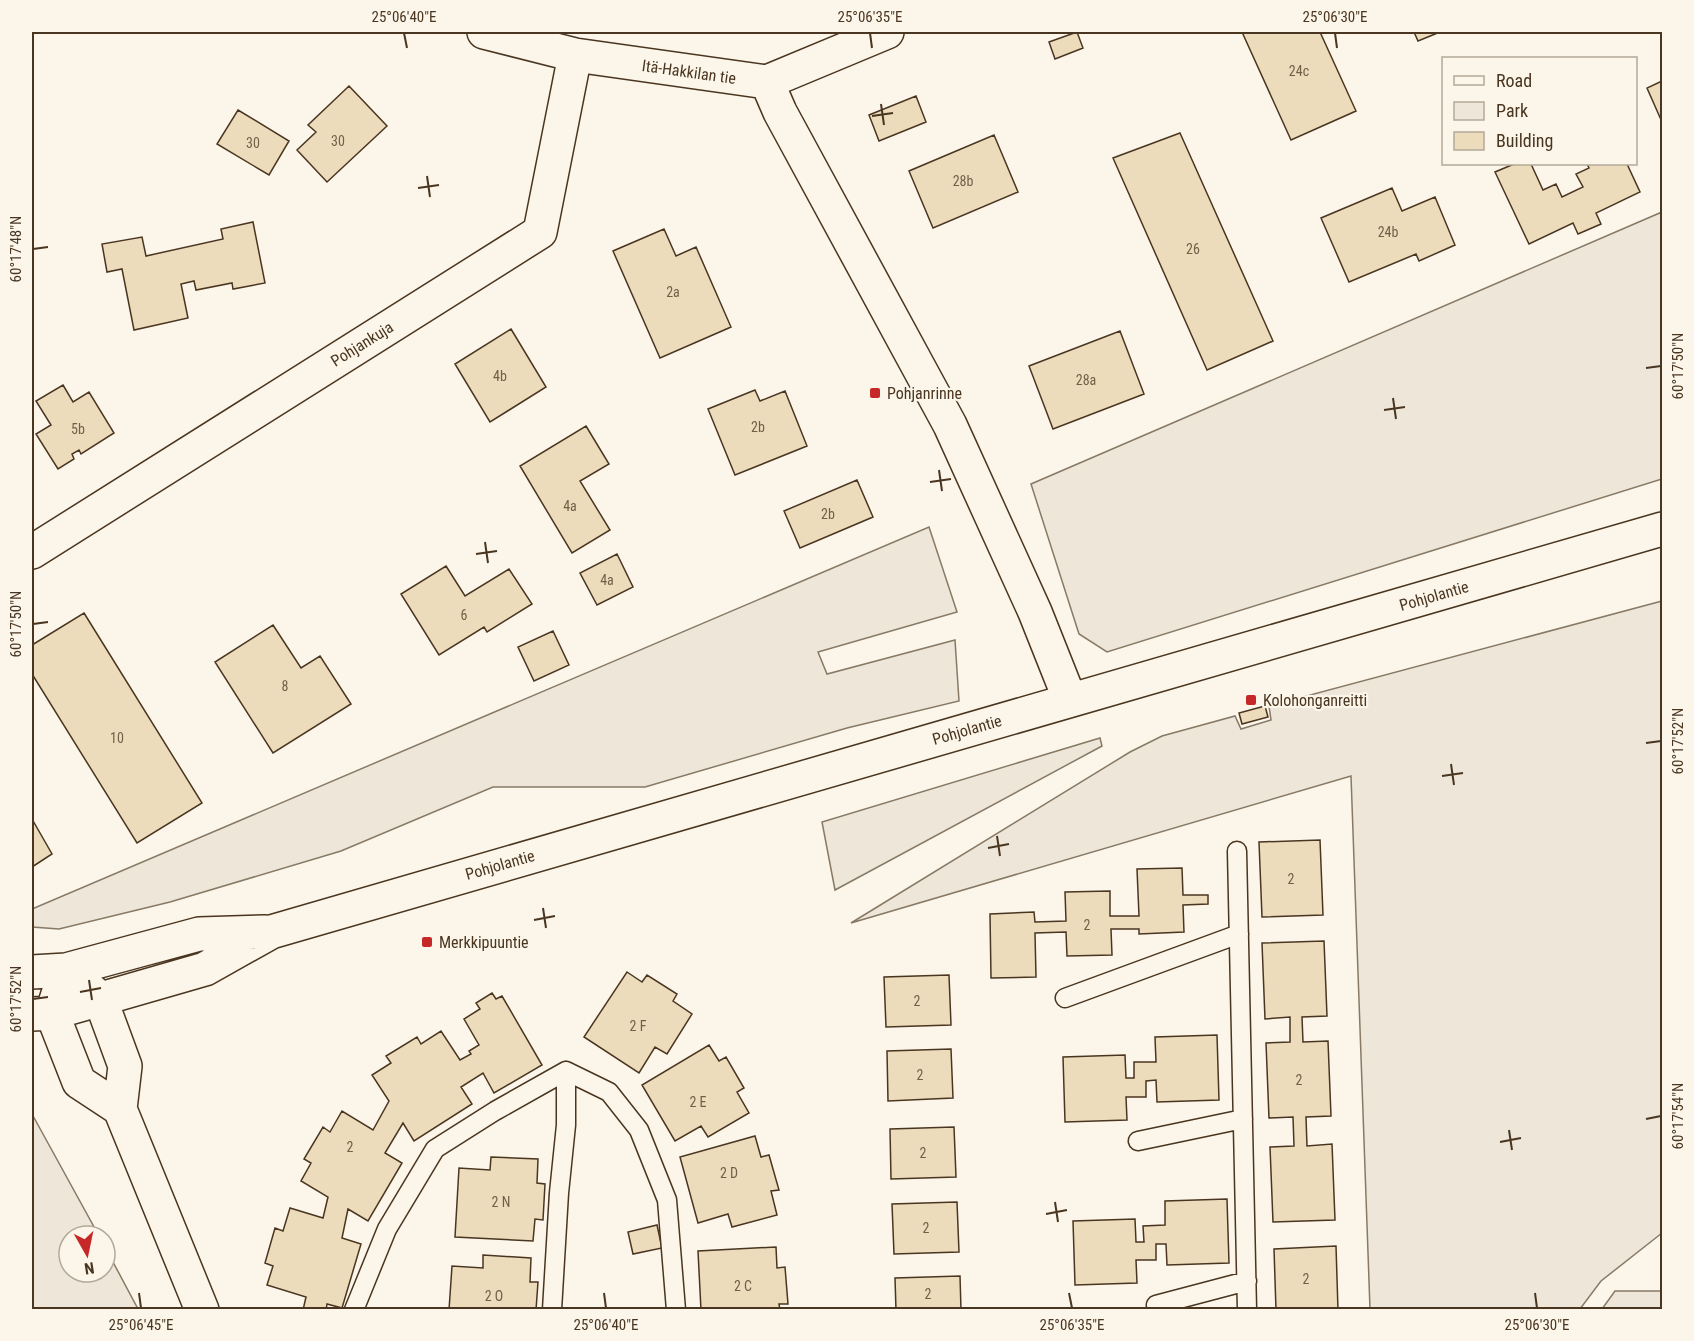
<svg xmlns="http://www.w3.org/2000/svg" width="1694" height="1341" font-family="'Roboto Condensed',sans-serif">
  <style>
    .green { fill: #ede6d9; stroke: #887966; stroke-width: 1.5 }
    .building { fill: #ecdcbc; stroke: #4a3520; stroke-width: 1.5 }
    .lines { fill: none; stroke-linecap: round; stroke-linejoin: round }
    .service-casing { stroke: #4a3520; stroke-width: 21 }
    .minor-casing { stroke: #4a3520; stroke-width: 36 }
    .tertiary-casing { stroke: #4a3520; stroke-width: 36 }
    .service { stroke: #fbf6e9; stroke-width: 18 }
    .minor { stroke: #fbf6e9; stroke-width: 33 }
    .tertiary { stroke: #fbf6e9; stroke-width: 33 }
    .ticks { fill: none; stroke: #4a3520; stroke-width: 2 }
    .poi-dot { fill: #c62828; stroke: #fbf6e9; stroke-width: 2 }
    .labels { text-anchor: middle; dominant-baseline: central; stroke-width: 4.5; stroke-linejoin: round; paint-order: stroke }
    .number-label { font-size: 14px; fill: #725f47 }
    .street-label { font-size: 16px; fill: #4a3520; stroke: #fbf6e9 }
    .poi-label { font-size: 16px; fill: #4a3520; stroke: #fbf6e9; text-anchor: start }
    .neatline { fill: none; stroke: #4a3520; stroke-width: 2 }
    .ticks-label { font-size: 15px; text-anchor: middle; fill: #4a3520 }
  </style>
  <rect width="100%" height="100%" fill="#fbf6e9"/>
  <!-- green -->
  <path class="green" d="M1662,212V479L1107,652L1079,634L1031,484Z
    M929,527L957,612L818,652L827,674L955,640L959,701L847,728L645,787H493L341,851L170,902L59,929L32,927V909Z
    M1662,601V1233L1601,1281L1580,1309H1370L1351,776L851,923L1130,752L1162,736L1235,716L1241,729L1271,720L1269,706Z
    M1100,738L1102,746L835,890L822,822Z
    M32,1114L99,1236H69V1272H105V1247L138,1309H32Z
    M1615,1291H1662V1309H1602Z"/>
  <!-- building -->
  <path class="building" d="M1077,32L1083,48L1055,59L1049,42Z
    M1242,32H1320L1356,111L1291,140Z
    M1414,32H1440L1418,41Z
    M1662,81V122L1647,88Z
    M349,86L387,126L327,182L297,150L316,132L308,125Z
    M916,96L926,122L879,141L869,115Z
    M238,110L289,141L269,175L217,144Z
    M1180,133L1273,341L1207,370L1113,158Z
    M994,135L1018,192L933,228L909,171Z
    M1514,164H1531L1543,190L1556,184L1562,197L1583,187L1576,174L1589,168L1587,164H1627L1640,192L1596,213L1601,224L1578,234L1573,223L1529,244L1495,172Z
    M1392,188L1402,211L1435,197L1455,245L1419,261L1416,254L1349,282L1321,218Z
    M253,222L265,283L233,289L232,283L196,290L194,281L181,284L188,318L134,330L122,269L107,272L102,244L142,237L146,256L223,239L221,229Z
    M664,229L676,256L696,247L731,327L660,358L613,251Z
    M511,329L546,387L490,422L455,364Z
    M1120,331L1144,394L1053,429L1029,366Z
    M63,385L73,402L89,392L114,433L81,454L79,450L72,454L74,459L58,469L36,434L51,425L36,401Z
    M755,390L760,401L785,391L807,446L735,475L708,409Z
    M586,426L609,464L580,481L610,530L572,553L520,466Z
    M857,480L873,517L800,548L784,511Z
    M617,554L633,587L597,605L580,573Z
    M446,566L465,596L509,569L532,604L487,632L484,627L439,655L401,594Z
    M84,613L202,803L137,843L32,674V645Z
    M273,625L301,668L320,656L351,704L273,753L215,662Z
    M553,631L569,665L534,681L518,647Z
    M1265,706L1268,717L1242,724L1239,713Z
    M32,819L52,854L32,867Z
    M1320,840L1323,915L1262,917L1259,842Z
    M1182,868L1183,895H1208V904L1183,905L1184,932L1139,934V929H1111L1112,955L1067,956L1066,932L1035,933L1036,977L991,978L990,914L1034,912L1035,922L1066,921L1065,892L1110,891V916H1139L1137,869Z
    M1324,941L1327,1016L1302,1017L1303,1042L1328,1041L1331,1116L1306,1117L1307,1146L1332,1144L1335,1220L1273,1222L1270,1147L1294,1146L1293,1117L1269,1118L1266,1043L1290,1042V1017L1265,1019L1262,943Z
    M627,972L642,982L647,975L677,994L673,1001L692,1014L667,1054L655,1047L639,1073L584,1037Z
    M949,975L951,1025L886,1027L884,977Z
    M492,993L496,999L502,996L542,1065L494,1093L483,1073L461,1087L472,1104L414,1141L403,1123L385,1153L402,1163L368,1221L348,1209L342,1238L361,1244L342,1308L327,1304L326,1310H303L306,1297L267,1285L273,1266L265,1263L275,1228L283,1231L290,1208L323,1218L328,1197L301,1181L311,1163L304,1159L323,1127L330,1132L342,1111L373,1130L389,1101L372,1075L391,1063L386,1056L417,1037L421,1044L441,1031L460,1060L471,1054L469,1051L479,1045L464,1019L480,1009L476,1003Z
    M1217,1035L1219,1100L1157,1102L1156,1080L1146,1081V1097H1126L1127,1120L1065,1122L1063,1057L1125,1055L1126,1078H1134V1062H1156L1155,1037Z
    M709,1045L719,1061L726,1057L744,1088L737,1092L749,1113L708,1137L701,1126L675,1141L642,1085Z
    M951,1049L953,1098L888,1101L887,1051Z
    M954,1127L956,1177L891,1179L890,1129Z
    M755,1136L761,1157L769,1155L779,1190L771,1191L777,1215L732,1227L728,1214L698,1223L680,1157Z
    M491,1157L538,1159L537,1183L545,1184L543,1220L535,1219L533,1241L455,1237L459,1168L490,1170Z
    M1227,1199L1229,1263L1167,1265L1166,1244H1156V1260H1136L1137,1283L1075,1285L1073,1221L1135,1219L1136,1242H1144L1143,1226L1165,1225V1201Z
    M957,1202L959,1252L894,1254L892,1204Z
    M657,1225L662,1248L633,1254L628,1232Z
    M1336,1246L1338,1310H1276L1274,1249Z
    M776,1247L777,1268L785,1267L788,1304H779L780,1310H701L698,1251Z
    M483,1255L531,1258L530,1282H538L536,1310H449L452,1266L483,1268Z
    M960,1276L961,1310H896L895,1278Z"/>
  <g class="lines">
    <!-- service casing -->
    <g class="service-casing">
      <path id="service" d="M1237,851L1247,1310
        M1065,998L1239,934
        M1138,1141L1243,1119
        M1156,1305L1247,1281
        M354,1310L387,1229L435,1149L495,1111L566,1071L609,1092L639,1130L667,1200L676,1310
        M552,1310L559,1193L566,1125V1071"/>
    </g>
    <!-- minor casing -->
    <g class="minor-casing">
      <path id="minor" d="M484,32L575,55L767,82L887,32
        M767,82L780,112L950,425L1035,612L1070,700
        M32,552L540,232L575,55"/>
    </g>
    <!-- tertiary casing -->
    <g class="tertiary-casing">
      <path id="tertiary" d="M66,970L100,998L125,1066L120,1109L202,1310
        M32,972L66,970L199,934L265,932
        M59,991L52,1013L79,1082L120,1109
        M32,1014L52,1013L205,969L271,932L1662,529"/>
    </g>
    <!-- service -->
    <use href="#service" class="service"/>
    <!-- minor -->
    <use href="#minor" class="minor"/>
    <!-- tertiary -->
    <use href="#tertiary" class="tertiary"/>
  </g>
  <!-- ticks -->
  <path class="ticks" d="M404,33L407,48M870,33L872,48M1335,33L1337,48M881,104L884,125M872,116L893,113M427,176L430,197M418,188L439,185M33,249L48,247M1646,368L1661,366M1393,398L1396,419M1384,410L1405,407M939,470L942,491M930,482L951,479M485,542L488,563M476,554L497,551M33,624L48,622M1646,743L1661,741M1451,764L1454,785M1442,776L1463,773M997,836L1000,856M988,848L1009,844M543,908L546,928M534,920L555,916M89,980L92,1000M80,992L101,988M33,999L48,997M1646,1119L1661,1116M1509,1130L1512,1150M1500,1142L1521,1138M1055,1202L1058,1222M1046,1214L1067,1210M139,1293L141,1308M604,1293L606,1308M1069,1293L1072,1308M1535,1293L1537,1308"/>
  <!-- markers -->
  <g class="poi-dot">
    <rect x="869" y="387" width="12" height="12" rx="3"/>
    <rect x="1245" y="694" width="12" height="12" rx="3"/>
    <rect x="421" y="936" width="12" height="12" rx="3"/>
  </g>
  <g class="labels">
    <!-- number labels -->
    <g class="number-label">
      <text x="1299" y="71">24c</text>
      <text x="338" y="141">30</text>
      <text x="253" y="143">30</text>
      <text x="963" y="181">28b</text>
      <text x="1388" y="232">24b</text>
      <text x="1193" y="249">26</text>
      <text x="673" y="292">2a</text>
      <text x="500" y="376">4b</text>
      <text x="1086" y="380">28a</text>
      <text x="758" y="427">2b</text>
      <text x="78" y="429">5b</text>
      <text x="570" y="506">4a</text>
      <text x="828" y="514">2b</text>
      <text x="607" y="580">4a</text>
      <text x="464" y="615">6</text>
      <text x="285" y="686">8</text>
      <text x="117" y="738">10</text>
      <text x="1291" y="879">2</text>
      <text x="1087" y="925">2</text>
      <text x="917" y="1001">2</text>
      <text x="638" y="1026">2 F</text>
      <text x="920" y="1075">2</text>
      <text x="1299" y="1080">2</text>
      <text x="698" y="1102">2 E</text>
      <text x="350" y="1147">2</text>
      <text x="923" y="1153">2</text>
      <text x="729" y="1173">2 D</text>
      <text x="501" y="1202">2 N</text>
      <text x="926" y="1228">2</text>
      <text x="1306" y="1279">2</text>
      <text x="743" y="1286">2 C</text>
      <text x="928" y="1294">2</text>
      <text x="494" y="1296">2 O</text>
    </g>
    <!-- street labels -->
    <g class="street-label">
      <text transform="translate(689 72) rotate(8)">Itä-Hakkilan tie</text>
      <text transform="translate(362 344) rotate(-32)">Pohjankuja</text>
      <text transform="translate(1434 596) rotate(-16)">Pohjolantie</text>
      <text transform="translate(967 730) rotate(-16)">Pohjolantie</text>
      <text transform="translate(500 865) rotate(-16)">Pohjolantie</text>
    </g>
    <!-- poi labels -->
    <g class="poi-label">
      <text x="887" y="393">Pohjanrinne</text>
      <text x="1263" y="700">Kolohonganreitti</text>
      <text x="439" y="942">Merkkipuuntie</text>
    </g>
  </g>
  <!-- border -->
  <rect width="1694" height="1341" fill="none" stroke="#fbf6e9" stroke-width="66"/>
  <!-- legend -->
  <rect x="1442" y="57" width="195" height="108" fill="#fbf6e9" stroke="#b4a999" stroke-width="1.5"/>
  <rect x="1454" y="76" width="30" height="9" fill="#fbf6e9" stroke="#b4a999" stroke-width="1.5"/>
  <text x="1496" y="87" font-size="18" fill="#4a3520">Road</text>
  <rect x="1454" y="102" width="30" height="18" fill="#ede6d9" stroke="#b4a999" stroke-width="1.5"/>
  <text x="1496" y="117" font-size="18" fill="#4a3520">Park</text>
  <rect x="1454" y="132" width="30" height="18" fill="#ecdcbc" stroke="#b4a999" stroke-width="1.5"/>
  <text x="1496" y="147" font-size="18" fill="#4a3520">Building</text>
  <!-- north arrow -->
  <g transform="translate(87 1254) rotate(171)"><circle r="28" fill="#fbf6e9" stroke="#b4a999" stroke-width="1.5"/>
  <path d="M0-4.5L10 22L0 15L-10 22Z" fill="#c62828"/>
  <text y="-9" font-size="16" font-weight="bold" text-anchor="middle" fill="#4a3520">N</text>
  </g>
  <rect x="33" y="33" width="1628" height="1275" class="neatline"/>
  <g class="ticks-label">
    <text x="404" y="22">25°06'40"E</text>
    <text x="870" y="22">25°06'35"E</text>
    <text x="1335" y="22">25°06'30"E</text>
    <text transform="translate(16 249) rotate(-90)" y="5">60°17'48"N</text>
    <text transform="translate(1678 366) rotate(-90)" y="5">60°17'50"N</text>
    <text transform="translate(16 624) rotate(-90)" y="5">60°17'50"N</text>
    <text transform="translate(1678 741) rotate(-90)" y="5">60°17'52"N</text>
    <text transform="translate(16 999) rotate(-90)" y="5">60°17'52"N</text>
    <text transform="translate(1678 1116) rotate(-90)" y="5">60°17'54"N</text>
    <text x="141" y="1330">25°06'45"E</text>
    <text x="606" y="1330">25°06'40"E</text>
    <text x="1072" y="1330">25°06'35"E</text>
    <text x="1537" y="1330">25°06'30"E</text>
  </g>
</svg>
